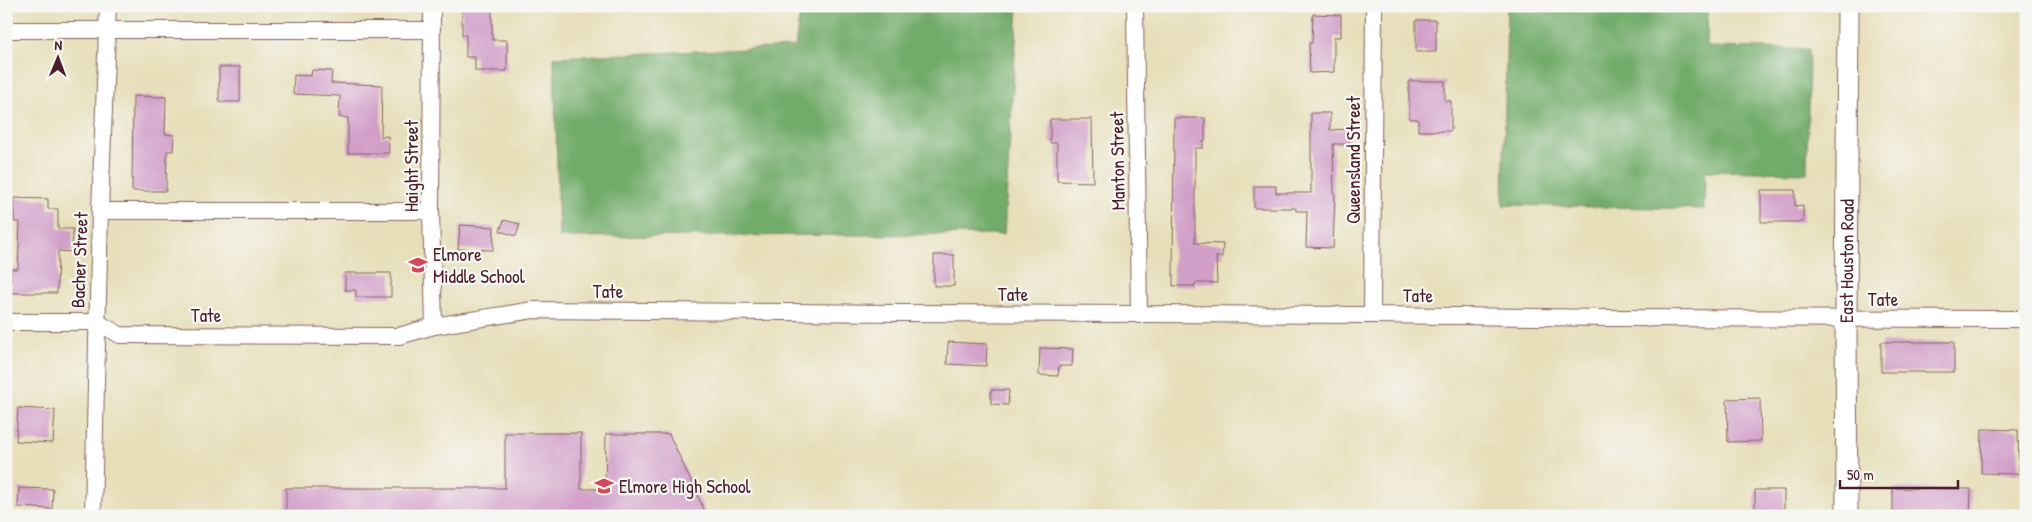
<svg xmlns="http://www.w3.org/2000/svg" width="2032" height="522" font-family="'Patrick Hand',sans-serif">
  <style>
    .forest { fill: #72ac6b; stroke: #5e664b }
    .building { fill: #d29fc9 }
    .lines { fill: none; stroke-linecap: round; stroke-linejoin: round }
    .minor-casing { stroke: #81625d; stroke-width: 18 }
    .tertiary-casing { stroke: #81625d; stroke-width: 23 }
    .minor { stroke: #fff; stroke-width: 16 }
    .tertiary { stroke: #fff; stroke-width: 21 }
    .labels { text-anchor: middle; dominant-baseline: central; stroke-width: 4.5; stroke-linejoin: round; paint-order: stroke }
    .street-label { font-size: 19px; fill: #4a1f2b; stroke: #f6f6f2 }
    .poi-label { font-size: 19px; fill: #4a1f2b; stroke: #f6f6f2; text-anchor: start }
  </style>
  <rect width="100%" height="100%" fill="#f6f6f2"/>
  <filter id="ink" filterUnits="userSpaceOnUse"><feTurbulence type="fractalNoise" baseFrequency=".02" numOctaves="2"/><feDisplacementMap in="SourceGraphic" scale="10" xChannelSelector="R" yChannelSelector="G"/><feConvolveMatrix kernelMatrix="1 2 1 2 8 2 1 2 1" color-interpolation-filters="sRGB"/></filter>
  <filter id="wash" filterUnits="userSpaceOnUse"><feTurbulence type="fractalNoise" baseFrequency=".0096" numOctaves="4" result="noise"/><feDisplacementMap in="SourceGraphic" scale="20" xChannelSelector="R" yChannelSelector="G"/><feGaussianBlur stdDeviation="1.12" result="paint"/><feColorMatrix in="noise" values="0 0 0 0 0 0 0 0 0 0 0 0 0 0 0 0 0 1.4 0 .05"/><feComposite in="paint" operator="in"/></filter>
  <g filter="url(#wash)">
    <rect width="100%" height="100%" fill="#e7dfba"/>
    <!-- forest -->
    <path class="forest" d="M801,6H1018L1004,234L559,237L554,57L795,47Z
      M1507,6H1708L1707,47L1809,49L1807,173L1705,171L1704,209L1503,205Z"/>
    <g id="blocks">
      <!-- building -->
      <path class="building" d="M462,6H492V40H507V71H475V57H466V35H462Z
        M1313,14L1341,15V37H1334V72L1310,73L1309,43H1312Z
        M1416,20H1436V52H1416Z
        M219,67H240V102H219Z
        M312,70L332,71L331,83L382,85L381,137L388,136L389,153H348V118L339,117L340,96L293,94L294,75L311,76Z
        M1409,81H1445V101H1451V131H1418V119H1409Z
        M133,96L166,97L165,134L174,135L173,151H167L166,191H132Z
        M1311,113H1330V130L1349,129V144H1333L1334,193H1335L1333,248L1306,247L1307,211H1296V208H1254V186H1276V193H1311Z
        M1174,118H1205V141H1203V148H1195V243L1223,244L1222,257H1216L1217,283H1195V286H1173Z
        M1050,119H1092L1093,182L1057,181V143H1050Z
        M1761,190H1795V206L1803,205V222H1761Z
        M14,198L48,199V209H58V229H73L72,252L58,251L57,293H11V269H18L20,222H14Z
        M504,220L520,224L516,236L500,231Z
        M460,225L494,227L493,250L458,249Z
        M934,255H954V286H934Z
        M345,273H391V297H356V290H345Z
        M948,342L987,344L986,366L947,364Z
        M1881,342H1954V372H1881Z
        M1040,348L1073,349L1072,366H1059L1058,376L1039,375Z
        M991,390H1009L1008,405L991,404Z
        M1760,398L1761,441L1728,442L1727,399Z
        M18,408L55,410L53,443L16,441Z
        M1982,429L2018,430L2019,474L1981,473Z
        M505,433H581V489H605L606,434H669L707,516H286V488H505Z
        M19,488L53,489L52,509L18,507Z
        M1893,488L1971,489L1970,516H1893Z
        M1755,490H1784V512H1755Z"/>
    </g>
  </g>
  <g filter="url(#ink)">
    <use href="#blocks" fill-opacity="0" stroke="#81625d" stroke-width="1"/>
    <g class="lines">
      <!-- minor casing -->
      <g class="minor-casing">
        <path id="minor" d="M432,6L431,211L434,326
          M1135,6L1139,315
          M6,30H431
          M100,211H431
          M1372,315L1374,6
          M6,322H97L120,335L399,336L434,326L533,310L900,313L1372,315L1607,318L2026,319
          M93,516L100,211L108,6"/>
      </g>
      <!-- tertiary casing -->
      <g class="tertiary-casing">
        <g id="tertiary">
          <path id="s1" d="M1847,516L1846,319L1848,6"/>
        </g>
      </g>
      <!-- minor -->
      <use href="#minor" class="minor"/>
      <!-- tertiary -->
      <use href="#tertiary" class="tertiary"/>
    </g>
  </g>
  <!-- icons -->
  <defs>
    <g id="school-bare" transform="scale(1.5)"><path d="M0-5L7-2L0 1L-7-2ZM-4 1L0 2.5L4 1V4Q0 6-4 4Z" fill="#d1495b" stroke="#f6f6f2" stroke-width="2.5" paint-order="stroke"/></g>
  </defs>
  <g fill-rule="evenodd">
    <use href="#school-bare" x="418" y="265"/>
    <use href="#school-bare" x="604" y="486"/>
  </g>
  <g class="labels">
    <!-- street labels -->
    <g class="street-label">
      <text transform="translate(1353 160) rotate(-90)">Queensland Street</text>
      <text transform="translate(1117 161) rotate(-91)">Manton Street</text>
      <text transform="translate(411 166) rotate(-90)">Haight Street</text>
      <text transform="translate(79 260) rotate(-88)">Bacher Street</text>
      <text stroke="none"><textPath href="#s1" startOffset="255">East Houston Road</textPath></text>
      <text x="608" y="291">Tate</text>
      <text x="1013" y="294">Tate</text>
      <text transform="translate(1418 295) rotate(1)">Tate</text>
      <text x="1883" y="299">Tate</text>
      <text x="206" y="315">Tate</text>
    </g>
    <!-- poi labels -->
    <g class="poi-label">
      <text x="433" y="254">Elmore<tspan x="433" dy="22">Middle School</tspan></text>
      <text x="619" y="486">Elmore High School</text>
    </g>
  </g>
  <!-- margin -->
  <rect width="2032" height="522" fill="none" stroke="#f6f6f2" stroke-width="25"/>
  <!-- north arrow -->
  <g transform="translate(58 58) rotate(1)" stroke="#f6f6f2" stroke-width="4" paint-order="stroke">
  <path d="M0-4L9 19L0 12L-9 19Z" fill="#4a1f2b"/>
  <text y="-8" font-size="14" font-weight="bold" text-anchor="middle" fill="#4a1f2b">N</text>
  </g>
  <!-- scale -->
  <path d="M1840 480v8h118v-8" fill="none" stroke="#4a1f2b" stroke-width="2.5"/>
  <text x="1847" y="480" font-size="15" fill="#4a1f2b" stroke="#f6f6f2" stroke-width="4" paint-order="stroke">50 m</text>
</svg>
